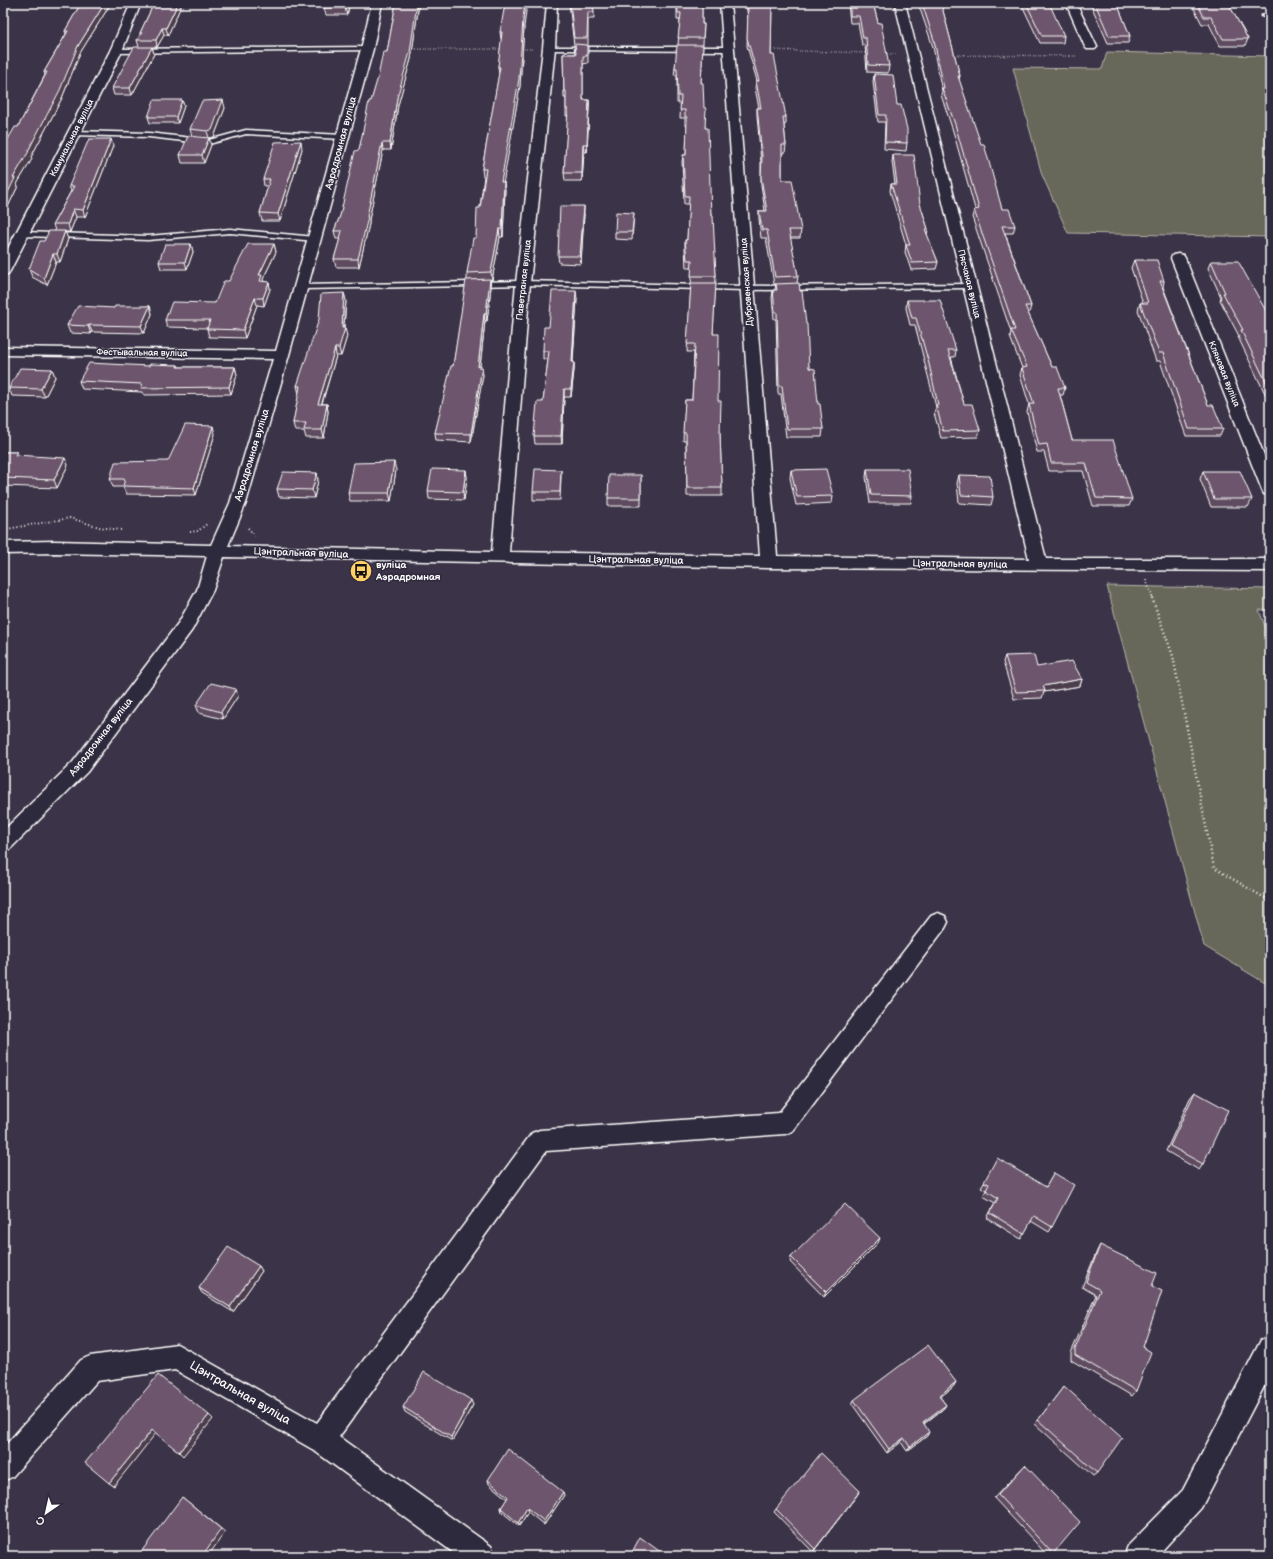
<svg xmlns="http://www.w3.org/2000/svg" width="1273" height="1559" font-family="'Balsamiq Sans',sans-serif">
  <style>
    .green { fill: #68685a; stroke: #b4b4ac }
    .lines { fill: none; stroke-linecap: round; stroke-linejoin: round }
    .service-casing { stroke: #fff; stroke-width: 3 }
    .minor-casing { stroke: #fff; stroke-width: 3 }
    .path-far2 { stroke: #fff; stroke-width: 1.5; stroke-dasharray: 0.5 2; stroke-linecap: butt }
    .path-far1 { stroke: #fff; stroke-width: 2; stroke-dasharray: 1 2.5; stroke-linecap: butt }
    .path { stroke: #fff; stroke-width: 2.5; stroke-dasharray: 1 3; stroke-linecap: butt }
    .service { fill: #2f2a3d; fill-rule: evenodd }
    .minor { fill: #2f2a3d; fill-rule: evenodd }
    .wall { fill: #5e4b5e; stroke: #fff }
    .shaded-wall { fill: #4c3d4c; stroke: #fff }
    .building { fill: #6d576d; stroke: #fff }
    .labels { text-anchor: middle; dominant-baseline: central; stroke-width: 3; stroke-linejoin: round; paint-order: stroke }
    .far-street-label { font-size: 9px; fill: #fff; stroke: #2f2a3d }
    .street-label { font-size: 10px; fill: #fff; stroke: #2f2a3d }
    .poi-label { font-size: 10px; font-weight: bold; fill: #fff; stroke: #2f2a3d; text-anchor: start }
    .near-street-label { font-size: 12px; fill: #fff; stroke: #2f2a3d }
  </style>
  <rect width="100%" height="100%" fill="#3b3347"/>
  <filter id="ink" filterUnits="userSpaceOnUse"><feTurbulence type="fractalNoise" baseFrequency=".025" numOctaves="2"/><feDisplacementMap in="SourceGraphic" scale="8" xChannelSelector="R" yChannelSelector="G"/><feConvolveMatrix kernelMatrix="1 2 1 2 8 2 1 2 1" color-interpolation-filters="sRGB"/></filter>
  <g filter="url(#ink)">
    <!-- green -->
    <path class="green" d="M1107,52L1270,56V237L1068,233L1042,175L1013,68L1102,69Z
      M1107,586L1270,589V610H1259L1270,640V986L1204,946Z"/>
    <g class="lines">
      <!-- service casing -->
      <g class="service-casing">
        <path id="service" d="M1270,14V18L1261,16Z
          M367,47L369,48V50L116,53L113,51L116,49Z
          M547,47H729L732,49L729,51L549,50L546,48Z
          M246,130L343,135L346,137L343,139L246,134L209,144L149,137L74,135L71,133L74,131L149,133L209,140Z
          M230,229L315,237L318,239L315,241L230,233L148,240L22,236L19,234L22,232L148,236Z
          M523,281L747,286L970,284L973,286L970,288L747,290L523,285L302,289L299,287L302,285Z"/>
      </g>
      <!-- minor casing -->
      <g class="minor-casing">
        <path id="minor" d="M131,3H141L122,51L10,271L8,274L3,275V258L110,51Z
          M372,3H382L373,49L289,355L246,503L228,546L492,552L516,283L543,48L547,3H557L555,48L530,283L509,552L760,556L720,3H730L777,556L1029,559L895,3H905L1046,559H1270V571L769,568L224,557L213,590L192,630L87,772L10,849L3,851V831L73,762L179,622L197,590L207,556L55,553L3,554V542L55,541L211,545L230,503L273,359L3,355V347L276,351L361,49Z
          M1066,3H1076L1097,47L1095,49H1087L1085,47Z
          M1178,254L1183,255L1185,258L1270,470V495L1264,494L1262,490L1171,258L1173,255Z
          M938,913L945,916L948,922L945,928L793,1131L785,1134L546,1151L339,1437L491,1546L495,1556H458L312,1449L175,1370L97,1381L12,1477L3,1481V1448L81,1360L90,1356L177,1344L317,1423L532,1133L540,1130L779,1113L931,916Z
          M1270,1336V1375L1201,1508L1157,1556H1124L1128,1546L1183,1490L1261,1340Z"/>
      </g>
      <!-- path-far2 -->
      <path class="path-far2" d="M409,49H502
        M519,49H532
        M769,50L868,53
        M885,54H896
        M953,55L1078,56"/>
      <!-- path-far1 -->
      <path class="path-far1" d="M248,528L255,536
        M7,529L70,518L99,527L121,530
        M190,532L198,531L208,523
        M1146,580L1153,599"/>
      <!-- path -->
      <path class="path" d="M1152,598L1173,656L1214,868L1270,901"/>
      <!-- service -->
      <use href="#service" class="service"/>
      <!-- minor -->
      <use href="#minor" class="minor"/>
    </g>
    <!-- wall -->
    <path class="wall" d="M81,3H110L108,8L80,53L62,98L31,157L32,159L17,184L18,186L3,217V148L18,127L45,75L44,72L66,34L65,31Z
      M154,3H180L181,6L168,35H164L157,47H152L154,54L132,95H114L112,88L139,47L137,40L140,35V33Z
      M327,3H350L347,15H326L324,8Z
      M396,3H419L411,59L398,105L391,150H383L369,220V224L359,267H336L334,259L340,239H336L334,231L340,216L359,150L371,101L387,52Z
      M569,3L594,12V19H588V63L583,64V100H589V107L587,152H584L582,181H565L564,173L568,116H566V98H564L563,54H575Z
      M677,3H702V24H704L701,83L705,128L711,216L716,276L713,334L720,434L722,488V496H687L686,441H683L685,400H692L694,352H687L692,268H686L685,248V240H687L689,204H684L682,162L683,155H686L687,125H685V118H680L681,103H677V75H674L675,68L678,45L680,20H677Z
      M746,3H772L771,55L786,117V124L784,125L786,145L785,153H782V180L801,230L800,238H790L798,276L797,283L809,368L823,429L822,437H786L781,394H778L776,319H774L772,298L773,290H775L776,284H774L766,238H761L759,219V211H765L761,185V163L757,115V108H759L755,88L756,81H757L747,46L748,19Z
      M848,3H873L889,66L888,73L867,72L865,45H862L858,23H850Z
      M918,3H941L960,76L959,80L1002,209L1015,226L1013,233H1005L1031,306L1029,313H1028L1052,367L1065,388L1063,395H1060L1072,440L1132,499L1129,506H1093L1083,471H1049L1044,452H1037L1027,412L1029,404L1020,375L1022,368L1010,337L1011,332L972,217L974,210L975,209L953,131L941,95L942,91L933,47Z
      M1021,3H1048L1064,36L1063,43H1040Z
      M1090,3H1117L1130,36L1128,43H1108Z
      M1191,3H1228L1248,39L1245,46H1220L1209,24H1202Z
      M524,27L520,86L503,182L505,190L503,237H500L492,280H490L491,287L487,321H485L480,367L483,375L471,442L436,440L435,433L453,366L467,280V273L476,238L484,176H483L482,169L499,74L498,67L502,39H501L500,32Z
      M874,74L897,105L907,143L906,151L884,149L885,122H878L873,82Z
      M182,100L184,106L178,123H150L148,117Z
      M225,108L214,137L209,138L211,145L204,163H182L180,155L192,136L190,129Z
      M113,146L85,217H76L70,232H65L68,239L60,262H56L47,285L32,277L29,269L44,241L55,231L53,224L71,191L69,186Z
      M302,149L280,221H262L260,213L268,186H264L263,179Z
      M893,155L920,204L928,229L927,235L938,262L936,269L911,270L905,252L906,245L890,191L891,184H895L892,162Z
      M634,213L632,240L615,239V232Z
      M584,214L581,264L559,263L558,256Z
      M191,244L193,252L187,269H161L159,262Z
      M274,244L276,252L263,279V282H269L270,289L264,306L257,305L245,338L209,337L207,329V328L167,327L165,320L215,303L229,281Z
      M1134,260L1164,281L1163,287L1208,405L1223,429L1220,436H1186L1160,361H1156L1138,310L1140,303H1143L1131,268Z
      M1211,261L1270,318V404L1238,337L1239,336L1220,300L1221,297L1208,268Z
      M344,293L346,301L344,328L347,336L341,356H336L322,404H327L328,412L324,438H306L304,431H295L293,423L299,394L297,386Z
      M577,299L573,362H574V370L571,397H564L562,444H535L534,436L543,402L548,359H543V351L549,327Z
      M907,300L956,350L955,357H951L964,404L980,430L978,437L941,438L934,413L936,407L927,372L915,325H910L906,308Z
      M150,306L152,314L144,333L92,332L91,334L70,333L67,325L114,308Z
      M178,365L179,367H235L237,375L231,394L144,395L142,392L82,389L79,381L149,366Z
      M52,369L55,377L45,397L12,396L9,388Z
      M215,434L196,495L126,494L123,487H113L110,479L168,461Z
      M3,452H17L18,455L68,465L57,488L3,486Z
      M867,469L912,496L911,503H870L866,477Z
      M396,470L391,501H350L348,493Z
      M466,470L467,478L464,500L429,499L428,491Z
      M561,470V477L560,500H533V492Z
      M791,470L833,496L832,503L796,505L790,478Z
      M1203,471L1252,499L1248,507H1211L1200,479Z
      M317,473L318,481L314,498L279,497L277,489Z
      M641,475V506H608V498Z
      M959,475L993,497L991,505L959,503L957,483Z
      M1005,656L1037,667L1082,679L1080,686L1044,692L1042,698L1014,699L1003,662Z
      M238,696L223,719L199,713L196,705Z
      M1195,1092L1203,1164L1199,1170L1166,1151L1190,1098Z
      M1054,1173L1052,1227L1049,1232L1031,1221L1021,1239L987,1218L995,1203L983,1196L986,1190L981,1187L984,1182L1046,1187Z
      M878,1243L824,1297L790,1262L791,1257Z
      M1100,1245L1152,1286L1136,1391L1132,1396L1071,1360V1353L1096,1295L1082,1287L1097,1251Z
      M259,1266L262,1271L233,1312L202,1293L199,1288Z
      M956,1382L953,1387L940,1397L946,1405L943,1409L924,1424L927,1436L907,1451L901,1442L887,1453L852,1404L854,1400Z
      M1064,1386L1097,1473L1093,1476L1035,1424Z
      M473,1405L452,1441L405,1412L403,1407Z
      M1025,1465L1053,1554L1050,1556H1048L994,1498Z
      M488,1480L564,1495L544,1525L528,1512L519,1526L502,1512L501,1508L507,1499L489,1484Z
      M860,1491L813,1552L774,1512L776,1509Z"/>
    <!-- shaded-wall -->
    <path class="shaded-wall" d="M105,3H110L108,8L80,53L62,98L31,157L32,159L17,184L18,186L3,217V203L13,178L28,151L78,46Z
      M178,3H180L181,6L168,35L166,28Z
      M347,3H350L347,15L345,8Z
      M417,3H419L411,59L398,105L391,150L390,143L397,98Z
      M525,3H527L524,27L520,86L502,190L501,182Z
      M162,28L164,35L157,47L156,40Z
      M152,47L154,54L132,95L130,88Z
      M182,100L184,106L178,123L176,117Z
      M223,100L225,108L214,137L209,138L211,145L204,163L202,155L209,138L207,131Z
      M589,100V107L587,152V144Z
      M111,139L113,146L85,217L83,210Z
      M301,141L302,149L280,221L278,214Z
      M382,143L383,150L369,220V224L359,267L358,259Z
      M583,144L584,152L582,181V173Z
      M504,182L505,190L503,237L502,229Z
      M584,206V214L581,264L580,256Z
      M73,209L76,217L70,232L68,224Z
      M499,229L500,237L492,280L491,272Z
      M65,231L68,239L60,262L57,254Z
      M191,244L193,252L187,269L185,262Z
      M274,244L276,252L263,279L264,283L261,289L259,275Z
      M53,254L56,262L47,285L44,278Z
      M490,279L491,287L487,321L486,314Z
      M269,282L270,289L264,306L263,298Z
      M576,291L577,299L572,370V362Z
      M344,293L346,301L343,334L345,328L347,336L341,356L339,348L342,328Z
      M255,298L257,305L245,338L243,330Z
      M150,306L152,314L144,333L141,326Z
      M484,314L485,321L479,375L478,367Z
      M89,325L92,332L91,334L88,326Z
      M335,348L336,356L319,412L318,404Z
      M574,362V370L571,397V389Z
      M235,367L237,375L231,394L229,387Z
      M482,367L483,375L471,442V434Z
      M52,369L55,377L45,397L41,389Z
      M564,389V397L562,444L561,436Z
      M327,404L328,412L324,438L322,430Z
      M213,426L215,434L196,495L194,488Z
      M65,458L68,465L57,488L54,480Z
      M394,462L396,470L391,501L389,493Z
      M466,470L467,478L464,500L463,492Z
      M317,473L318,481L314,498L312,490Z
      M1082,679L1080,686L1044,692L1045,691L1043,686Z
      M236,689L238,696L223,719L221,712Z
      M880,1238L878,1243L824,1297L826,1292Z
      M259,1266L262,1271L233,1312L230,1307Z
      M956,1382L953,1387L936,1400L939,1396Z
      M471,1400L473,1405L452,1441L451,1437Z
      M946,1405L943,1409L920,1426L923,1422Z
      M209,1415L213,1419L183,1456L179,1452Z
      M152,1430L156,1433L114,1486L109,1483Z
      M929,1432L927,1436L907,1451L910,1447Z
      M904,1438L901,1442L887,1453L889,1449Z
      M860,1491L858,1494L813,1552L815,1549Z
      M563,1492L564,1495L544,1525V1521Z
      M182,1497L225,1532L208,1556H202Z
      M527,1508L528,1512L519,1526L518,1523Z"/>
    <!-- building -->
    <path class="building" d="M81,3H105L78,46L60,90L28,151H29L13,178H15L3,203V148L15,127H18L47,72H44L68,31H65Z
      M154,3H178L166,28H162L156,40H137L142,33H140Z
      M327,3H347L345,8H324Z
      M396,3H417L410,52L397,98L390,143H382L367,217H368L358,259H334L342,231H334L340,216L355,151L359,150L369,101H371L378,77L383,52H387Z
      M507,3H525L523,20L519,79L501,182H504L502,229H499L491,272L467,273L473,238H476L477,208H480L486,169H482L500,67H498L502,32H500L505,4H507Z
      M570,3H593L594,12H588L587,38H574Z
      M677,3H702V24H704L703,38H678L681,13H678Z
      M747,3H772L771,55H774L786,117H783L786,145H782V180H792L801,230H789L798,276L775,277L767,230H762L759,211H767L761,178L762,156L757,108H761L756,81H759L747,38L748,11Z
      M850,3H873L878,23H881L889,66L868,65L866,38H863L859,16H850Z
      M922,3H941L960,76H958L981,144H984L1002,209H1009L1015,226H1002L1031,306H1025L1052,367H1057L1065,388H1058L1072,440H1113L1132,499L1096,498L1086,463H1051L1047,444L1039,445L1029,404H1034L1022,368L1027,367L1011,330H1015L974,210L979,209L955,124L942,88H944L934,40Z
      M1026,3H1048L1049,5H1050L1064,36H1042Z
      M1095,3H1117L1130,36H1109Z
      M1197,3H1228L1248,39H1223L1211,17H1204Z
      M575,44L587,45V56H583V100H589L587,144H583L582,173H564L568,109H566V91H564L563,54H576Z
      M677,45H703L701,83H703L704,108H706L705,128H708L711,216H713L716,276H691L692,260H687L685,240H687L689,196H685L683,155H686L687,117H685V110H680L681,96H678L677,68H675Z
      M134,47H152L130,88H112Z
      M874,74L893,75L897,105H901L907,129V143L885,142L886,115H879Z
      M154,100H182L176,117H148Z
      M223,100L212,130L207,131L190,129L202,101Z
      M188,136L209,138L202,155H180Z
      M89,139H111L83,210L73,209L68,224H53L74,186H69Z
      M301,141L278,214L260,213L270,179H263L275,142Z
      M893,155H914L920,204L928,229H925L938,262L912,263L906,245H910L891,184H897Z
      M560,206H584L580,256H558Z
      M616,212L634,213L632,232H615Z
      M49,231H65L57,254H53L44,278L29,269L40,241H44Z
      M165,244H191L185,262H159Z
      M248,244H274L259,275H262L260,281L269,282L263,298H255L243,330L207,329L210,320H165L172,302L215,303L224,281H229Z
      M1134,260H1157L1164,281H1160L1208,405H1213L1223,429H1189L1163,353H1159L1140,303H1148Z
      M1211,261H1238L1270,318V390L1241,330H1243L1223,293H1225Z
      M490,279L486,314H484L478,367H482L471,434L435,433L451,366H453L466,280Z
      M691,283H716L713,334H719L718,401H721L720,434L722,488H687L686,433H683L685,400H692L695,344H687Z
      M799,283L800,291H802L806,324H807L809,368L815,369L818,404H820L823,429H787L782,386H779L777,312H775L773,290H777L776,284Z
      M552,291H576L572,362H574L571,389H564L561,436H534L537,402H543L549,351H543L544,327H549Z
      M344,293L342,328H345L339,348H335L318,404H327L322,430H304L306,423H293L300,386H297L319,319L321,294Z
      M907,300H940L956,350H948L964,404H972L980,430L943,431L936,405H938L929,364L916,318H912Z
      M78,306L114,308L115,306H150L141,326L89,325L88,326L67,325Z
      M89,363L149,366L150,364L178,365L177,367H235L229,387L141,388L142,384L79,381Z
      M20,368L52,369L41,389L9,388Z
      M185,425L213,426L194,488L123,486L125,479H110L115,462L168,461Z
      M3,452H17L15,455L65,458L54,480L3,478Z
      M394,462L389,493H348L354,463Z
      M432,469L466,470L463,492L428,491Z
      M535,469L561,470L560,492H533Z
      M826,469L833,496L797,497L791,470Z
      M867,469H908L912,496L871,495Z
      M1203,471H1240L1252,499H1214Z
      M283,472L317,473L312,490L277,489Z
      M609,475H641V498H608Z
      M959,475L990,476L993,497L961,495Z
      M1034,655L1037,667L1072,661L1082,679L1043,686L1045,691L1016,692L1005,656Z
      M211,683L236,689L221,712L196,705Z
      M1195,1092L1228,1110L1203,1164L1170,1146Z
      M997,1158L1046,1187L1054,1173L1074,1185L1052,1227L1034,1216L1024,1234L990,1213L998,1198L986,1190L989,1184L984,1182Z
      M845,1204L880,1238L826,1292L791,1257Z
      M1100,1245L1157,1273L1152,1286L1162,1291L1143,1347L1151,1352L1136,1391L1075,1355V1349L1100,1290L1086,1282Z
      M228,1247L259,1266L230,1307L199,1288Z
      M928,1345L956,1382L939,1396L946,1405L923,1422L929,1432L910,1447L904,1438L889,1449L854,1400Z
      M424,1372L471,1400L451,1437L403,1407Z
      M158,1375L209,1415L179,1452L152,1430L109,1483L85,1463Z
      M1064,1386L1122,1438L1097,1473L1038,1420Z
      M508,1449L563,1492L544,1521L527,1508L518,1523L501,1508L508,1497L488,1480Z
      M821,1453L860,1491L815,1549L776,1509Z
      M1025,1465L1080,1522L1053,1554L998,1495Z
      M182,1497L221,1529L202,1556H138Z
      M640,1537L666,1556H630Z"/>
  </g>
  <!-- icons -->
  <defs>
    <g id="bus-disc" transform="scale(1.15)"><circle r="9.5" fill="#ffd166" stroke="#2f2a3d"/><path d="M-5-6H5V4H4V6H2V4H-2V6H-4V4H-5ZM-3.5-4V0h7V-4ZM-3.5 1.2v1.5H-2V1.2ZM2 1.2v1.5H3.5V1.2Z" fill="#111"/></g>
  </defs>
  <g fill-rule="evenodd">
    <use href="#bus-disc" x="361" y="571"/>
  </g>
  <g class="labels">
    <!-- far-street labels -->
    <g class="far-street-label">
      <text transform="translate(72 138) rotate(-63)">Камунальная вуліца</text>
      <text transform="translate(524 280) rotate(-84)">Паветраная вуліца</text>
      <text transform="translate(747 282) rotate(-94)">Дубровенская вуліца</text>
      <text transform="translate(969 284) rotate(76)">Пясчаная вуліца</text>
      <text transform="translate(142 353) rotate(1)">Фестывальная вуліца</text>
      <text transform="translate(1224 374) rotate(68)">Кляновая вуліца</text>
    </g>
    <!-- street labels -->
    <g class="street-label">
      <text transform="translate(341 143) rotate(-75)">Аэрадромная вуліца</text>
      <text transform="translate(252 455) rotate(-73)">Аэрадромная вуліца</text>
      <text transform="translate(301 553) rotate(2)">Цэнтральная вуліца</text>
      <text transform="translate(636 560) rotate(1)">Цэнтральная вуліца</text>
      <text transform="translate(960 564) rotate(1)">Цэнтральная вуліца</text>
      <text transform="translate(101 737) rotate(-52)">Аэрадромная вуліца</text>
    </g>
    <!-- poi labels -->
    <g class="poi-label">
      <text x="376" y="565">вуліца<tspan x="376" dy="12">Аэрадромная</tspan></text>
    </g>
    <!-- near-street labels -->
    <g class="near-street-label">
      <text transform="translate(240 1393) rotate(30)">Цэнтральная вуліца</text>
    </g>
  </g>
  <!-- margin -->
  <rect width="1273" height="1559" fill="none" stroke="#2f2a3d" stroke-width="16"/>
  <rect x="8" y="8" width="1257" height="1543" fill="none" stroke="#fff" stroke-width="1.5" filter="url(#ink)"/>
  <!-- north arrow -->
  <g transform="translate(46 1513) rotate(214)" stroke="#2f2a3d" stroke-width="3" paint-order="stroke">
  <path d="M0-3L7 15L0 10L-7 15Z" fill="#ffffff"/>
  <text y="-6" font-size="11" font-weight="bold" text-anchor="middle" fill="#ffffff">С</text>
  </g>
</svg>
